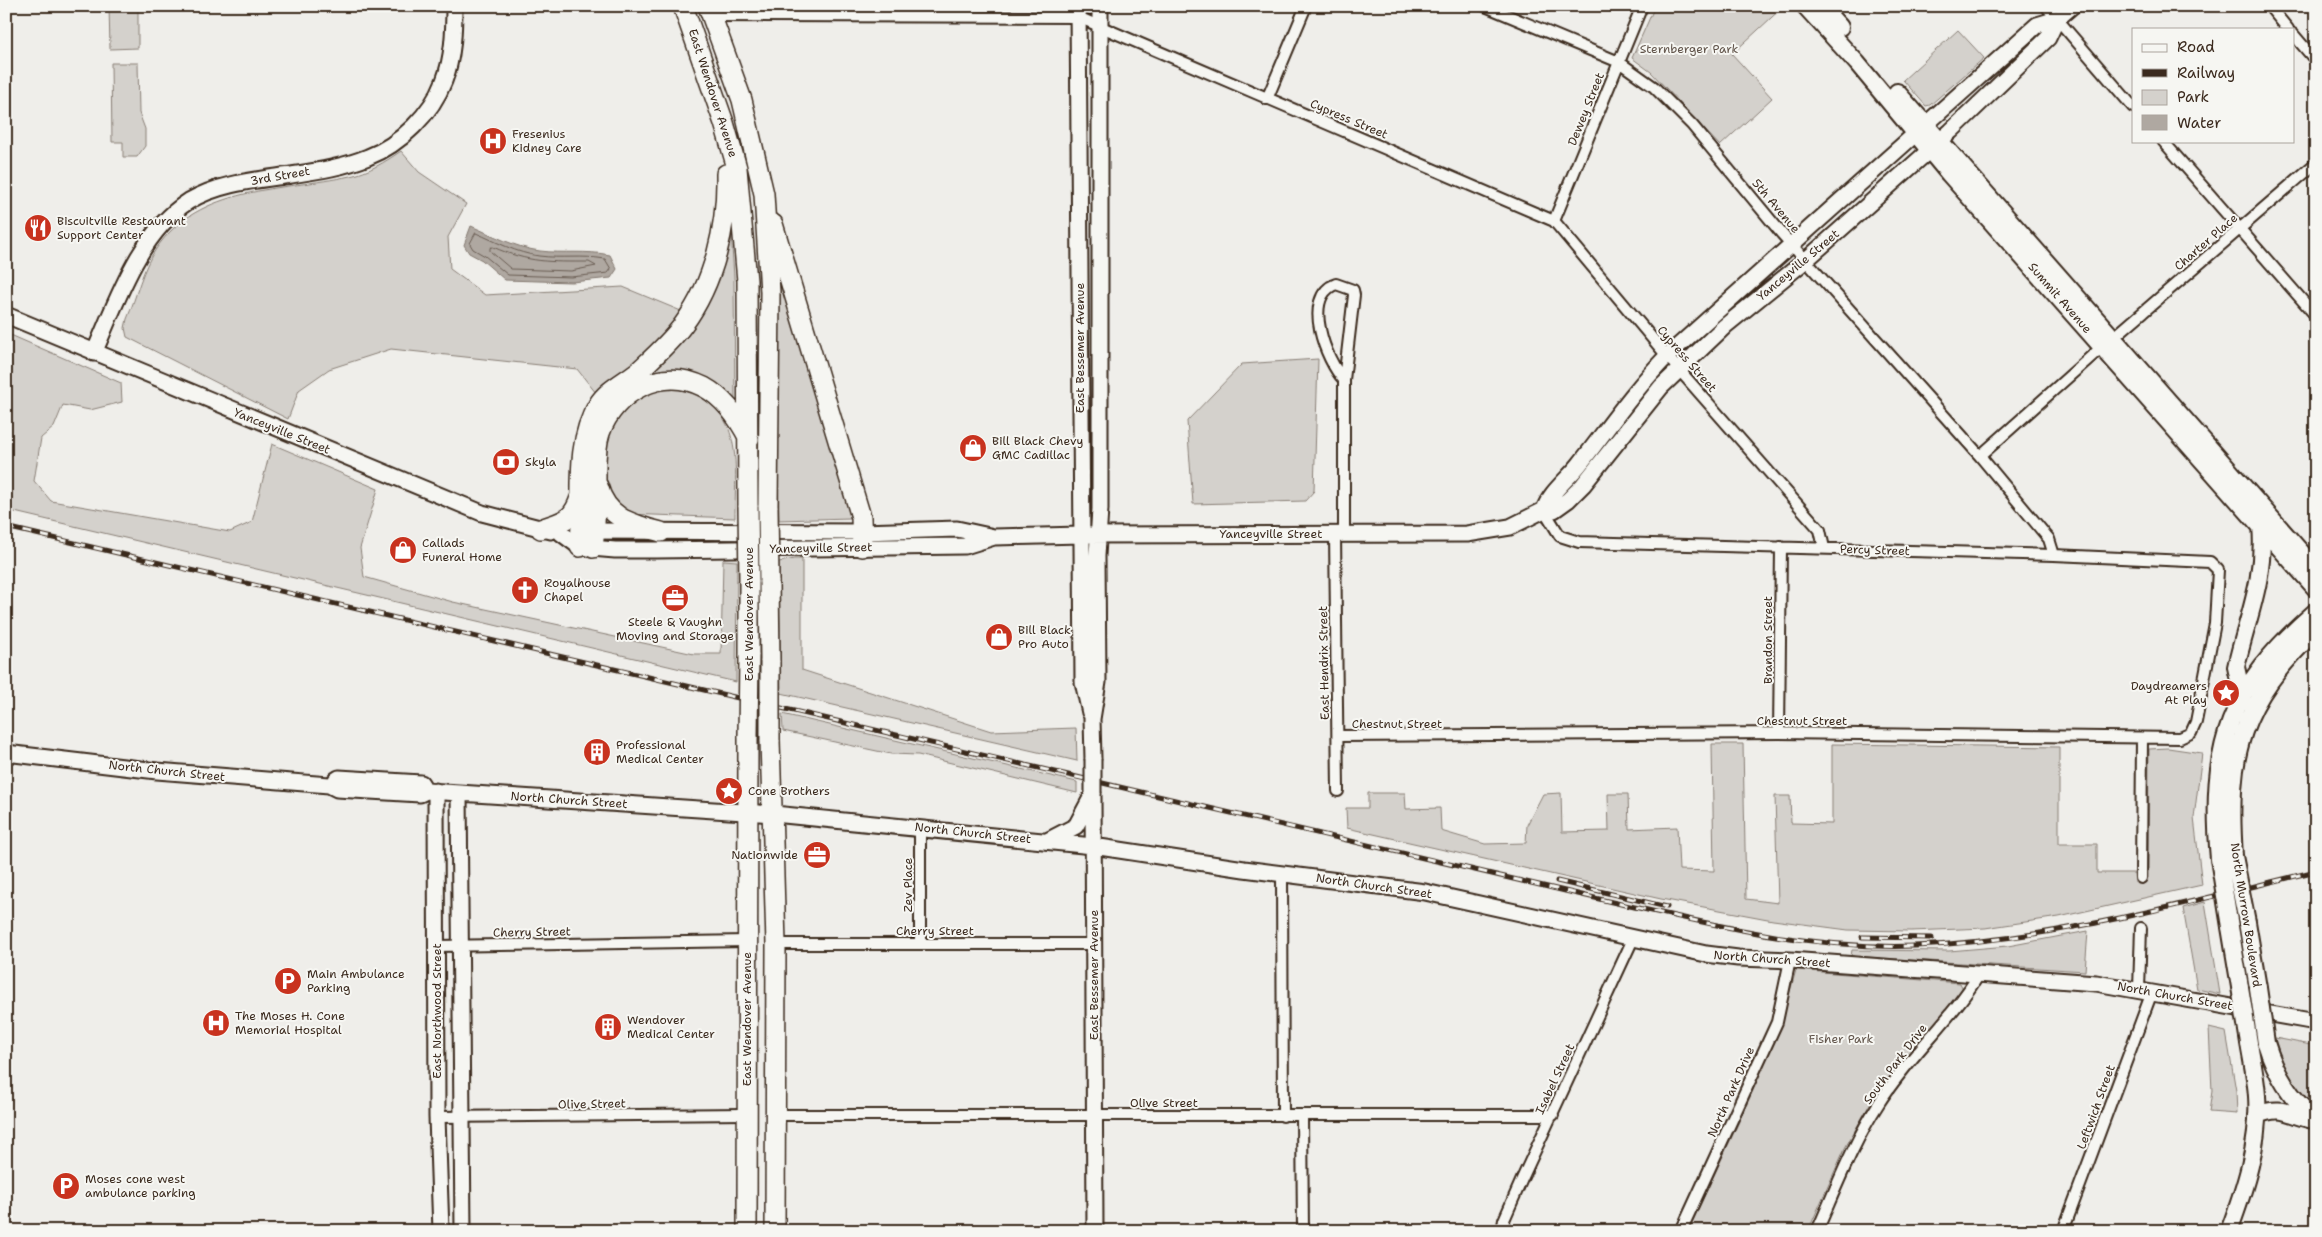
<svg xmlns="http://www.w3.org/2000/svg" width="2322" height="1237" font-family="'Shantell Sans',sans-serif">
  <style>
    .green { fill: #d4d1cc; stroke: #887e75 }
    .water { fill: #afa8a1; stroke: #81766d }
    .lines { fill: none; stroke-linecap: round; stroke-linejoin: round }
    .shore { stroke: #695c52; stroke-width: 1 }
    .street-casing { stroke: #3b2a1e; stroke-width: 14 }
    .secondary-casing { stroke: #3b2a1e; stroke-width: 19 }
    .primary-casing { stroke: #3b2a1e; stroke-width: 20 }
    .highway-casing { stroke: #3b2a1e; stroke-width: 22 }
    .street { stroke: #f6f6f2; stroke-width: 10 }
    .secondary { stroke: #f6f6f2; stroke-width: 15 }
    .primary { stroke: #f6f6f2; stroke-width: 16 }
    .highway { stroke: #f6f6f2; stroke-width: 19 }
    .rail-casing { stroke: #3b2a1e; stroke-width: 5 }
    .rail { stroke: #f6f6f2; stroke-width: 3; stroke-dasharray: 9; stroke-linecap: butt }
    .secondary-bridge-casing { stroke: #3b2a1e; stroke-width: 19; stroke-linecap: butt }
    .primary-bridge-casing { stroke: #3b2a1e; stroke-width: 20; stroke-linecap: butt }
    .highway-bridge-casing { stroke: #3b2a1e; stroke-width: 22; stroke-linecap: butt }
    .secondary-bridge { stroke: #f6f6f2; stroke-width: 15 }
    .primary-bridge { stroke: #f6f6f2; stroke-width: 16 }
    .highway-bridge { stroke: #f6f6f2; stroke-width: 19 }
    .labels { text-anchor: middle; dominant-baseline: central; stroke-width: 4; stroke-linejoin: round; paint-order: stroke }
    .park-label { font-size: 12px; fill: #61544a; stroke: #f6f6f2 }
    .street-label { font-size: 12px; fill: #3b2a1e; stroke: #f6f6f2 }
    .poi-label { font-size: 12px; fill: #3b2a1e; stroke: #f6f6f2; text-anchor: start }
  </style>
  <rect width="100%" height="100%" fill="#efeeea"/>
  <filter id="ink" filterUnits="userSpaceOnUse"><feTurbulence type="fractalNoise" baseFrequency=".02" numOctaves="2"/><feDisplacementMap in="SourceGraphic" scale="10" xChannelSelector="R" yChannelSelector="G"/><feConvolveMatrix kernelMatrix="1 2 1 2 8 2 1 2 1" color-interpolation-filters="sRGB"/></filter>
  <g filter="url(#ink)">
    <!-- green -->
    <path class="green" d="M109,6H138V48L110,49Z
      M1655,6H1784L1732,54L1772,98L1720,146L1651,72L1632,58Z
      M1958,30L1984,58L1930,105L1926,106L1903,80Z
      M111,63H138L139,113L145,129V146L137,157H123V142H112Z
      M401,151L419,172L466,204L448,237L450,269L485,295L623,287L681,311C657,350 632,366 596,393L577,369L391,349L329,369L299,390L288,419L127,337L125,328L127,319C137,296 142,269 156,249C199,185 283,191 350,176C369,172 385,162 401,151Z
      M730,217L734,277L735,411L710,387L641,380L657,364Z
      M775,255L850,508V518L779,520Z
      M6,333L121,383L122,402L90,410L63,405L54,427L41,438L34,481L51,501L230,532L252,522L272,444L378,489L360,548L364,577L453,602L694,654H721L723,560L737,561L736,682L6,510Z
      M1318,359L1314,491L1305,501L1193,504L1187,421L1242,364Z
      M673,388C746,403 735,460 735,518L627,514L613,503L601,471L609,423L620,408L654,389Z
      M794,559H802V670L991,731L1076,728L1077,761L781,693L779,562Z
      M782,714L1077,782V793L918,755L891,754L783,731Z
      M1712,744H1743L1746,899L1778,903L1775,796H1790L1791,823L1832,824V744L2059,747V844H2097V873H2134L2135,883L2148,878L2149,749L2168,748L2202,753L2194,818L2202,885L2059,917L1985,928L1911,931L1848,930L1773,920L1661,899L1347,828L1346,808H1368V793H1405L1406,809L1440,808L1441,831L1485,844L1526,843L1527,825L1543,794L1561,793L1562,832L1609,831L1608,794H1628L1629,829L1677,827L1679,870L1714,871Z
      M2205,902L2220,994L2197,989L2183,908Z
      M2088,931L2085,971L1851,956L1852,950L1949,951L2008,946Z
      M1796,970L1960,983L1963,989L1871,1102L1845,1148L1808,1231H1688C1727,1145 1772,1061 1796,970Z
      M2209,1028L2226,1032L2236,1091L2237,1114L2209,1112L2212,1091Z
      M2275,1038L2316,1046V1106C2293,1089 2282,1065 2275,1038Z"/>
    <!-- water -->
    <path class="water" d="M471,226C493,235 516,248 540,251C564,254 586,250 610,255L617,269L611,278L572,282L505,280L482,260L469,253L464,245Z"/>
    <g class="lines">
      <!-- shore -->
      <path class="shore" d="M476,233C497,242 516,253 539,256C561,259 583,255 605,259L611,269L608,273L571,277L508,275L485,256L473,249L470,244Z
        M493,247C529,263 550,262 589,262L596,266L571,271L511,269L490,251V248Z"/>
      <!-- street casing -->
      <g class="street-casing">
        <path id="street" d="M1485,6L1619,62L1654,87L1692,125L1782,234L1980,456L2049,539L2054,555
          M2046,6L2133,107
          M2269,6L2288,29
          M712,16L1078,17L1554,221L1667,356L1820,530L1824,548
          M2293,34L2316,61
          M1267,99L1306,6
          M2163,141L2316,316
          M1554,221L1642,6
          M1336,284L1353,290L1354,295L1344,380C1326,361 1301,297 1336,284Z
          M2112,339L2316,163
          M1344,380V534
          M1980,456L2103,346
          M1335,534L1338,791
          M1779,733L1781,547
          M1338,736L1779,733L2180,738L2191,733L2196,722L2215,623L2218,570L2210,562L2054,555L1579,542L1560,536L1544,510
          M1282,874L1283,1116
          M2141,878L2142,738
          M920,943V827
          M776,944H1093
          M437,946L747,941
          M2139,989L2141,928
          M776,1115H1553
          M1302,1116L1303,1231
          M437,1117L747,1114
          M1502,1231L1504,1220L1522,1179L1633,939
          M1681,1231L1777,1022L1790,960
          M1817,1231C1836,1188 1853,1143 1879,1103C1908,1057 1951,1020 1980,973
          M2063,1231L2152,992"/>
      </g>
      <!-- secondary casing -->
      <g class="secondary-casing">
        <path id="secondary" d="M1078,6L1083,682L1090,713
          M6,315L482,513L551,531
          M94,353C117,301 139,233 189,201C219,183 257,180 291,175C317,171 344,167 368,157C400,145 432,113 444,81C453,58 454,31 454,6
          M1544,510C1550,492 1567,480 1579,465C1608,428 1634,390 1667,356L2037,25L2057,19
          M584,531L862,532L957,529L994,537
          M561,533L580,547L615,550H656L965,546L994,537L1081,535L1467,534L1510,527L1544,510H1554L1568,500L1583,485L1661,387L1725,326L1806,260L1951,131L2048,38L2057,19L2072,6
          M6,753L157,771L329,785L337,789L420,794L426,791L444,792L774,814L1093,846L1244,869L1425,892L1706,954L1738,958L1790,960L2096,983L2316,1022
          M1093,759L1092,719L1098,682L1097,556L1100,509V6
          M336,780L339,778L421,783L426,791
          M436,791L437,1117L441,1231
          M459,793L463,1231
          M1093,793L1095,1231
          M1049,840L1076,826L1092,796"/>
      </g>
      <!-- primary casing -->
      <g class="primary-casing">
        <path id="primary" d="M1805,6L1857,63L1949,174L2316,589
          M1821,6L1840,27
          M1897,92L2316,569
          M2245,691L2239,681L2236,667C2247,618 2266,578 2261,526
          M2234,856C2227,753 2240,703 2316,630
          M2219,859C2209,746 2228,687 2316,611
          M2247,922L2258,988
          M2230,927L2240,987
          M2266,1043C2276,1075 2290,1097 2315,1120
          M2257,1115C2285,1104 2288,1116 2314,1120
          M2229,1231C2245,1188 2260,1143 2257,1096C2256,1079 2252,1061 2249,1043"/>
      </g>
      <!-- highway casing -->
      <g class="highway-casing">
        <path id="highway" d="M683,6L724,123L737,168L747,281L748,507
          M708,6L742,100L764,194L770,292L768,507
          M773,224L861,517L862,547
          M598,486C607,519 632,524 661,532
          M541,529C562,521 572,522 580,498
          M580,547C584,502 573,445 598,405C608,388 630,380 644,366C658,353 672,340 683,325C715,282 727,226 726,174
          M593,548C596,525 596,502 596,479C596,464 595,448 600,433C614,392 662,365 704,387C724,398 739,419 749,439
          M749,581V656
          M769,581L770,662
          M770,740L776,944L775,1231
          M747,1231L748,736"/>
      </g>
      <!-- street -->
      <use href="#street" class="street"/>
      <!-- secondary -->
      <use href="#secondary" class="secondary"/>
      <!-- primary -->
      <use href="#primary" class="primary"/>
      <!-- highway -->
      <use href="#highway" class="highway"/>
      <!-- rail casing -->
      <g class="rail-casing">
        <path id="rail" d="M6,527L1612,902C1711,924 1812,950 1915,946C2051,941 2184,903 2316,871
          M1557,881L1667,907
          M1862,937L1932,938"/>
      </g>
      <!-- rail -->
      <use href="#rail" class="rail"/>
      <!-- secondary-bridge casing -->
      <g class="secondary-bridge-casing">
        <path id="secondary-bridge" d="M1093,759V793"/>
      </g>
      <!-- primary-bridge casing -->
      <g class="primary-bridge-casing">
        <path id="primary-bridge" d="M2234,856L2247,922
          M2219,859L2230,927
          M2240,987L2249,1043
          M2258,988L2266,1043"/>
      </g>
      <!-- highway-bridge casing -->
      <g class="highway-bridge-casing">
        <path id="highway-bridge" d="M748,507L749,581
          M768,507L769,581
          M770,662V740
          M748,736L749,656"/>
      </g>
      <!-- secondary-bridge -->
      <use href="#secondary-bridge" class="secondary-bridge"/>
      <!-- primary-bridge -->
      <use href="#primary-bridge" class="primary-bridge"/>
      <!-- highway-bridge -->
      <use href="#highway-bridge" class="highway-bridge"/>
    </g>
  </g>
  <!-- icons -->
  <defs>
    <g id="hospital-disc" transform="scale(1.4375)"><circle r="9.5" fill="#c8321e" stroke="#f6f6f2"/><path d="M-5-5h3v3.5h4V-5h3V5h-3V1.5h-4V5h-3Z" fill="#fff"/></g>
    <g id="restaurant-disc" transform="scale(1.4375)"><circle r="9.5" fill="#c8321e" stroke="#f6f6f2"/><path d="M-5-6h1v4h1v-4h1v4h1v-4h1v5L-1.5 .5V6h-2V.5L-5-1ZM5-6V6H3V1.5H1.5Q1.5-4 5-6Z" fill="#fff"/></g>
    <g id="shop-disc" transform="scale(1.4375)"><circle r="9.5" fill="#c8321e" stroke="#f6f6f2"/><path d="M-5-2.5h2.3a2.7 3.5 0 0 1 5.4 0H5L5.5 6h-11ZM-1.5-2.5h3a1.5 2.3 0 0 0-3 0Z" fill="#fff"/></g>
    <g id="bank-disc" transform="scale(1.4375)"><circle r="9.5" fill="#c8321e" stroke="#f6f6f2"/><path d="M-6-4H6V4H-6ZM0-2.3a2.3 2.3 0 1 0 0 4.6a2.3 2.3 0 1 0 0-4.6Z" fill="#fff"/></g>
    <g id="church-disc" transform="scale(1.4375)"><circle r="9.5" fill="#c8321e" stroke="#f6f6f2"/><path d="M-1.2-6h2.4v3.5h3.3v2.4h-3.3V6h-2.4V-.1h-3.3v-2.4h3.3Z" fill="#fff"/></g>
    <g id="office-disc" transform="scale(1.4375)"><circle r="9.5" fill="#c8321e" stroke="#f6f6f2"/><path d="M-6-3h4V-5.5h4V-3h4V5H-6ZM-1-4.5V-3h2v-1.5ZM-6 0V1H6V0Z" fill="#fff"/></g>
    <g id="sight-disc" transform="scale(1.4375)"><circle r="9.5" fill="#c8321e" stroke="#f6f6f2"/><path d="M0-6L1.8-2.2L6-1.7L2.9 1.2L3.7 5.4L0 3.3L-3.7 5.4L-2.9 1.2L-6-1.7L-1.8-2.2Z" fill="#fff"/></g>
    <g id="building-disc" transform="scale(1.4375)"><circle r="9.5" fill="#c8321e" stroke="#f6f6f2"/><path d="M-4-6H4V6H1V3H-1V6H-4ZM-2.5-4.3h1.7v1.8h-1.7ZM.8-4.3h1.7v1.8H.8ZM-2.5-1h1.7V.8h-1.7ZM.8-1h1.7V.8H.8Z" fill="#fff"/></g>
    <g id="parking-disc" transform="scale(1.4375)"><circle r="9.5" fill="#c8321e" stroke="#f6f6f2"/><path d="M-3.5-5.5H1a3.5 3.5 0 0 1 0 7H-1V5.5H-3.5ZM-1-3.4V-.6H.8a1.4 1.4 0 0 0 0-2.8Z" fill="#fff"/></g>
  </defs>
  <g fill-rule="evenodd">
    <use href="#hospital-disc" x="493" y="141"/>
    <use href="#restaurant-disc" x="38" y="228"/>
    <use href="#shop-disc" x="973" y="448"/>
    <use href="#bank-disc" x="506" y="462"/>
    <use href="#shop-disc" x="403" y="550"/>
    <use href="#church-disc" x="525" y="590"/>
    <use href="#office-disc" x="675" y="598"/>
    <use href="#shop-disc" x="999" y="637"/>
    <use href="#sight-disc" x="2226" y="693"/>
    <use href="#building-disc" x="597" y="752"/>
    <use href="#sight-disc" x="729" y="791"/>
    <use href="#office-disc" x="817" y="855"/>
    <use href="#parking-disc" x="288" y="981"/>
    <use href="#hospital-disc" x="216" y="1023"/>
    <use href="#building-disc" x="608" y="1027"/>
    <use href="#parking-disc" x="66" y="1186"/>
  </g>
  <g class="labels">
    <!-- park labels -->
    <g class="park-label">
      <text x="1689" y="49">Sternberger Park</text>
      <text x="1841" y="1039">Fisher Park</text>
    </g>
    <!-- street labels -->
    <g class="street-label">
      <text transform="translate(713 93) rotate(72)">East Wendover Avenue</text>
      <text transform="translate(1586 109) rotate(-68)">Dewey Street</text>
      <text transform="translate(1349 119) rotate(23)">Cypress Street</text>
      <text transform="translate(280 176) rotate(-10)">3rd Street</text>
      <text transform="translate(1776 206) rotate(50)">5th Avenue</text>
      <text transform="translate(2206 242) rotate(-41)">Charter Place</text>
      <text transform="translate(1798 265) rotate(-40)">Yanceyville Street</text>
      <text transform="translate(2060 298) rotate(49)">Summit Avenue</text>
      <text transform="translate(1080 348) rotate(-90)">East Bessemer Avenue</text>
      <text transform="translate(1687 359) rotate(49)">Cypress Street</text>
      <text transform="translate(282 431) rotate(22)">Yanceyville Street</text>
      <text x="1271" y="534">Yanceyville Street</text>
      <text transform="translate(821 548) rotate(-1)">Yanceyville Street</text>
      <text transform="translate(1875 550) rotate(2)">Percy Street</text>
      <text transform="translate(749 614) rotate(-90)">East Wendover Avenue</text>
      <text transform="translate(1768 640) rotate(-90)">Brandon Street</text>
      <text transform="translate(1324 663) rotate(-91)">East Hendrix Street</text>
      <text x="1802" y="721">Chestnut Street</text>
      <text x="1397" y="724">Chestnut Street</text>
      <text transform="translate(167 771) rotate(6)">North Church Street</text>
      <text transform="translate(569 800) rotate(4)">North Church Street</text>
      <text transform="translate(973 833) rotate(6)">North Church Street</text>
      <text transform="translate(908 885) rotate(-90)">Zev Place</text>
      <text transform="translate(1374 886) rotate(8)">North Church Street</text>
      <text transform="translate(2246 915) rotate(81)">North Murrow Boulevard</text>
      <text x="935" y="931">Cherry Street</text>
      <text transform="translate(532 932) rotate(-1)">Cherry Street</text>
      <text transform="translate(1772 959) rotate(4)">North Church Street</text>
      <text transform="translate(1094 975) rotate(-90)">East Bessemer Avenue</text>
      <text transform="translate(2175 996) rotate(10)">North Church Street</text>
      <text transform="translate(437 1011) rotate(-90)">East Northwood Street</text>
      <text transform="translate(747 1019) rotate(-90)">East Wendover Avenue</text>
      <text transform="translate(1895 1064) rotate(-53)">South Park Drive</text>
      <text transform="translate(1555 1079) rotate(-65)">Isabel Street</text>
      <text transform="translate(1731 1092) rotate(-66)">North Park Drive</text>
      <text x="1164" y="1103">Olive Street</text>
      <text transform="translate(592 1104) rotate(-1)">Olive Street</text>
      <text transform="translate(2096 1107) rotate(-70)">Leftwich Street</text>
    </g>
    <!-- poi labels -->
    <g class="poi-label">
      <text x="512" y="134">Fresenius<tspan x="512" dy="14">Kidney Care</tspan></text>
      <text x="57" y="221">Biscuitville Restaurant<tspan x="57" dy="14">Support Center</tspan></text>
      <text x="992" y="441">Bill Black Chevy<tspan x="992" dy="14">GMC Cadillac</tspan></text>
      <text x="525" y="462">Skyla</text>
      <text x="422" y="543">Callads<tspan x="422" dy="14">Funeral Home</tspan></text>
      <text x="544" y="583">Royalhouse<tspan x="544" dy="14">Chapel</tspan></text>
      <text x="675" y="622" text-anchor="middle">Steele &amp; Vaughn<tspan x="675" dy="14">Moving and Storage</tspan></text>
      <text x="1018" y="630">Bill Black<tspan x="1018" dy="14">Pro Auto</tspan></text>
      <text x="2207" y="686" text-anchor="end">Daydreamers<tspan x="2207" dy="14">At Play</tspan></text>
      <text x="616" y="745">Professional<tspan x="616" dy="14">Medical Center</tspan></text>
      <text x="748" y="791">Cone Brothers</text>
      <text x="798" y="855" text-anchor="end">Nationwide</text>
      <text x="307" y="974">Main Ambulance<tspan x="307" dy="14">Parking</tspan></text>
      <text x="235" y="1016">The Moses H. Cone<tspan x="235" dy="14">Memorial Hospital</tspan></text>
      <text x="627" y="1020">Wendover<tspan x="627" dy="14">Medical Center</tspan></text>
      <text x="85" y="1179">Moses cone west<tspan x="85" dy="14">ambulance parking</tspan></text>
    </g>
  </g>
  <!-- margin -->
  <rect width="2322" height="1237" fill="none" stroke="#f6f6f2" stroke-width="25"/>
  <rect x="12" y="12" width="2297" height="1212" fill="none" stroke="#3b2a1e" stroke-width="2" filter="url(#ink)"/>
  <!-- legend -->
  <rect x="2132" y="28" width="162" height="115" fill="#f6f6f2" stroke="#aba49d"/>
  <rect x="2142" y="44" width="25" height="8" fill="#f6f6f2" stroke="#aba49d"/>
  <text x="2177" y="52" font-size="15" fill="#3b2a1e">Road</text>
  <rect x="2142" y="69" width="25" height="8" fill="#3b2a1e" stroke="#aba49d"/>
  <text x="2177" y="78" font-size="15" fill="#3b2a1e">Railway</text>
  <rect x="2142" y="90" width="25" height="15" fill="#d4d1cc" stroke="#aba49d"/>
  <text x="2177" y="102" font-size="15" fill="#3b2a1e">Park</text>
  <rect x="2142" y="115" width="25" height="15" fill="#afa8a1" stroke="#aba49d"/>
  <text x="2177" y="128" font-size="15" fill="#3b2a1e">Water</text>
</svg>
